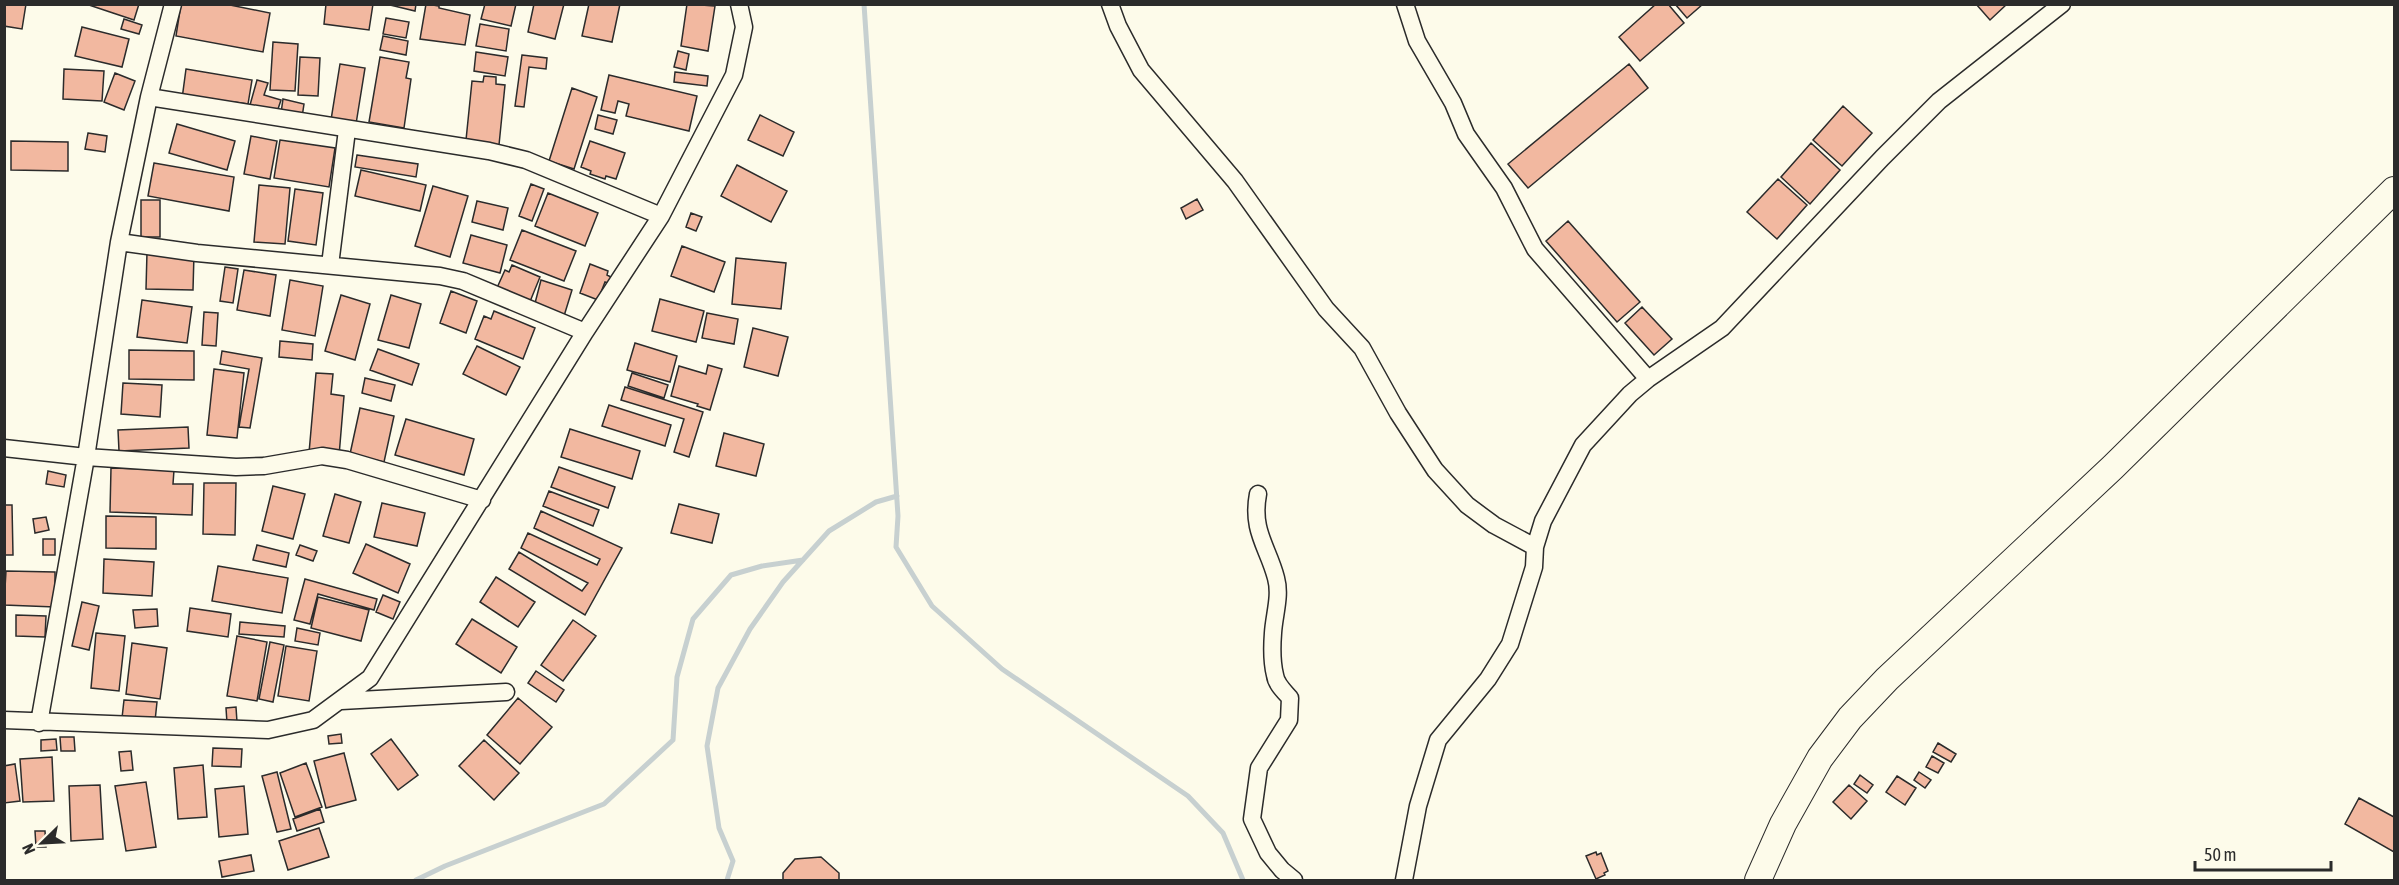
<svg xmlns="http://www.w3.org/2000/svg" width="2399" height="885" font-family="'Asap Condensed',sans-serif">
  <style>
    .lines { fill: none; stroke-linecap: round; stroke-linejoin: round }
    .stream { stroke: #c7d0d0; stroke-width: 5 }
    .building { fill: #f2b8a0; stroke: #2b2b2b; stroke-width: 1.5 }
    .minor-casing { stroke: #2b2b2b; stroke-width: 19 }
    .primary-casing { stroke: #2b2b2b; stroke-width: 28 }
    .minor { stroke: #fdfbea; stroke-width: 16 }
    .primary { stroke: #fdfbea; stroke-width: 26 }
  </style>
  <rect width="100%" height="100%" fill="#fdfbea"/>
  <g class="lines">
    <!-- stream -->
    <path class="stream" d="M864,4L898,516L896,547L932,606L1002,669L1188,796L1223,833L1243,880
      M416,880L445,866L604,804L673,740L677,677L693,619L731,575L762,566L803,560
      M727,880L733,861L719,828L707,746L718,688L750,629L783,582L829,531L876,502L897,496"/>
  </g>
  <!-- building -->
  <path class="building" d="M4,4H26L22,29L4,26Z
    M86,4H139L134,20Z
    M181,4H225L270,13L263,52L176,36Z
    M326,4H373L369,30L324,24Z
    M386,4H416L415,11Z
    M426,4L439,6V8L470,15L465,45L420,39Z
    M485,4H516L511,26L481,19Z
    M534,4H564L555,39L528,32Z
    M589,4H620L612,42L582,36Z
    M687,4L715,6L708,51L681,46Z
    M1656,4H1668L1684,23L1640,61L1619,37Z
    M1675,4H1703L1687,18Z
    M1976,4H2007L1990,20Z
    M386,18L409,22L406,38L383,34Z
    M124,19L142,25L139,34L121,29Z
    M480,24L509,29L506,51L476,46Z
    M82,27L129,39L122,67L75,56Z
    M383,36L408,41L406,55L380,50Z
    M273,42L298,44L295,91L270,90Z
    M678,51L689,54L686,70L674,67Z
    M476,52L508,57L505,76L474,71Z
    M522,55L547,58L546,69L529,67L524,107L515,106Z
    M300,57L320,58L318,96L298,95Z
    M380,57L409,62L406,78L411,79L404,128L369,122Z
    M340,64L365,68L356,124L331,120Z
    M1629,64L1648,88L1528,188L1508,164Z
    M64,69L104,71L102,101L63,99Z
    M186,69L252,80L248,104L235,102V108L182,99Z
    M675,72L708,76L707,86L674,82Z
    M115,73L135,81L124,110L104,102Z
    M609,75L697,96L689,131L626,116L629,104L618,101L615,113L601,110Z
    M484,76L496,77V84L505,85L499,145L466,140L472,81L483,82Z
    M257,80L268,83L264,95L281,100L277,112L250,105Z
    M572,88L597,97L574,169L549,161Z
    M283,99L304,104L302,117L281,113Z
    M1843,106L1872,133L1842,166L1813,140Z
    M598,115L617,120L613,134L595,129Z
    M760,115L794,132L783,156L748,140Z
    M177,124L235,141L227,170L169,153Z
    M88,133L107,136L105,152L85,149Z
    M251,136L277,141L270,179L244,174Z
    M280,140L335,148L329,187L274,178Z
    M11,141L68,142V171L11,170Z
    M590,141L625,153L616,179L606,176L605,179L590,174L591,171L581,167Z
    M1811,143L1840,170L1810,204L1781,177Z
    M357,155L418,164L416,177L355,167Z
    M154,163L234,177L229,211L148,196Z
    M737,165L787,191L771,222L721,196Z
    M361,170L426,185L420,211L355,196Z
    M1778,179L1807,205L1777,239L1747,212Z
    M531,184L544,189L532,221L519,216Z
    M259,185L290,188L285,244L254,242Z
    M433,186L468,196L450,257L415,246Z
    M295,189L323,193L316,245L288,241Z
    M548,193L598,213L585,246L535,226Z
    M1197,199L1203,210L1186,219L1181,208Z
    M141,200H160V237H141Z
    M477,201L508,208L503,230L472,222Z
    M691,213L702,217L696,231L686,227Z
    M1568,221L1640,302L1617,322L1546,241Z
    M522,230L576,251L564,281L510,260Z
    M471,235L507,245L500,273L463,263Z
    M682,246L725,262L714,292L671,276Z
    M147,252L194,254L193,290L146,289Z
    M736,258L786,263L781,309L732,304Z
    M590,264L608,271L607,275L611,277L608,283L605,282L598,300L580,293Z
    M512,265L540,277L529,304L496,290L505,270L509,272Z
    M225,267L238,269L233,303L220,301Z
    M244,270L276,275L270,316L237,310Z
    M290,280L323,286L315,336L282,330Z
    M541,280L572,290L564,316L534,307Z
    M451,291L477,301L466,333L440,323Z
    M341,295L370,304L355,360L325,351Z
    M391,295L421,304L409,348L378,340Z
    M660,299L704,311L696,342L652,331Z
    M142,300L192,307L187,343L137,337Z
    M1642,307L1672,339L1654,355L1625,323Z
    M494,311L535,328L523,359L475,339L484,316L491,319Z
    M204,312L218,313L216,346L202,345Z
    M707,313L738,319L734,344L702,338Z
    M753,328L788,337L778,376L744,367Z
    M280,341L313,344L312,360L279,357Z
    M635,343L677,356L670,382L627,370Z
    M477,346L520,367L506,395L463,374Z
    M378,349L419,364L412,385L370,370Z
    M129,350L194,351V380L129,379Z
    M222,351L262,358L250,428L239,427L249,369L220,364Z
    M708,365L722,369L710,410L697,406L698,404L671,396L679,366L706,374Z
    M214,369L244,373L237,438L207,435Z
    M316,373L333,374L331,394L344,396L339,456L309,453Z
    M632,373L668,385L664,398L628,386Z
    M365,378L395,385L391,401L362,393Z
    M123,383L162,385L160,417L121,414Z
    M625,387L703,412L689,457L674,452L684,419L621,400Z
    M609,405L671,425L665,446L602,426Z
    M360,408L394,416L384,462L350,454Z
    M406,419L474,439L464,475L395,455Z
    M188,427L189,448L119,451L118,430Z
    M570,429L640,451L632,479L561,457Z
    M724,433L764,444L756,476L716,466Z
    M559,467L615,487L608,508L551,487Z
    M111,468L174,470L173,484H193L192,515L110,512Z
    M48,471L66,475L64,487L46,484Z
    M204,483H236L235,535L203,534Z
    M273,486L305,494L293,539L262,531Z
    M549,491L599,510L593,526L543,506Z
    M335,494L361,502L349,543L323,536Z
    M382,503L425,513L417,546L374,537Z
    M679,504L719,514L712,543L671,533Z
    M4,505H12L13,555H4Z
    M541,511L622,548L585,615L509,569L519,552L582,591L588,583L521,548L528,533L597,565L600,559L534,528Z
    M106,516L156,517V549L106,548Z
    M46,517L49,530L35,533L33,519Z
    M43,539H55V555H43Z
    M366,544L410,564L398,593L353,573Z
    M257,545L289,553L286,567L253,560Z
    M300,545L317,551L313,561L296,555Z
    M104,559L154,562L152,596L103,593Z
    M218,566L288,578L282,613L212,601Z
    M6,571L55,572V607L4,605Z
    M496,577L535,602L518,627L480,602Z
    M305,579L377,599L374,610L318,594L310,624L294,620Z
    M383,595L400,602L393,619L376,612Z
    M318,597L369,610L361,641L311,628Z
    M82,602L99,606L89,650L72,646Z
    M190,608L231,614L228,637L187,631Z
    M157,609L158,626L135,628L133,610Z
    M16,615L46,616L45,637L16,636Z
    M472,619L517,647L501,673L456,644Z
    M573,620L596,636L563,681L541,665Z
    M240,622L285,626L284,637L239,634Z
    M297,628L320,633L318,645L295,641Z
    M96,633L125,636L119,691L91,688Z
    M237,636L267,642L257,701L227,696Z
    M270,642L284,645L273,702L259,699Z
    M132,643L167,648L160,699L126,694Z
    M286,646L317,651L309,701L278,696Z
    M536,671L564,690L556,702L528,683Z
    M518,698L552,727L520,764L487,735Z
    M124,700L157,702L155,721L122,718Z
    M236,707L237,722L227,723L226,708Z
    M341,734L342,743L329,744L328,736Z
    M60,737H74L75,751H61Z
    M56,739L57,750L41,751V740Z
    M391,739L418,775L398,790L371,754Z
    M484,740L519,773L494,800L459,766Z
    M1938,743L1956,754L1951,762L1933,752Z
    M213,748L242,749L241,767L212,766Z
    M131,751L133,770L121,771L119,752Z
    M344,753L356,800L326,808L314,761Z
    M1932,756L1944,763L1938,773L1926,767Z
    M52,757L54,801L23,802L20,759Z
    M306,763L322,807L295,817L280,773Z
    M15,764L20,801L4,803V766Z
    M203,765L207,817L178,819L174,768Z
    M277,772L291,829L277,832L262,776Z
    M1919,772L1931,780L1925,788L1914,780Z
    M1860,775L1873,785L1867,793L1854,784Z
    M1897,776L1916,788L1905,805L1886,792Z
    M146,782L156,847L126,851L115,786Z
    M100,785L103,839L71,841L69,786Z
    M1849,785L1867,801L1851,819L1833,802Z
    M244,786L248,834L219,837L215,789Z
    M2359,798L2394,817V852L2345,824Z
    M320,809L324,822L297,831L293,819Z
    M319,828L329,857L288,870L279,841Z
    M35,831H45L46,847H36Z
    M1596,852L1597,855L1601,853L1608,871L1604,873L1605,875L1596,879L1586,856Z
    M251,855L254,871L222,877L219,861Z
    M821,857L839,873V880H783V873L795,859Z"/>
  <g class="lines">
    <!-- minor casing -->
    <g class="minor-casing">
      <path id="minor" d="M1110,4L1118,26L1141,70L1235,181L1326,309L1362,348L1398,413L1435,470L1467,505L1494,525L1535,547
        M1405,4L1417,41L1453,103L1466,134L1504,188L1535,249L1648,379
        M149,97L489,151L526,160L661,216
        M119,242L197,253L440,276L463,281L585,332
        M330,265L347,130
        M4,448L86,457L236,467L264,466L322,456L347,460L482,500
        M1258,494C1251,531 1268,547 1276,578C1281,596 1274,615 1273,633C1272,646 1272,663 1275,675C1276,684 1284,691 1290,698L1289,720L1259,768L1252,819L1268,853L1282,870L1294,880
        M341,701L506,692
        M4,720L268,730L313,720L370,678L585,332L661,216L734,75L744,27L739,4
        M39,723L86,457L119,242L149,97L173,4
        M1404,880L1418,806L1438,740L1488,679L1510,644L1534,567L1535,547L1543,521L1583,445L1630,394L1648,379L1722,328L1882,158L1939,101L2062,4"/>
    </g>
    <!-- primary casing -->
    <g class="primary-casing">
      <path id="primary" d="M1758,880L1783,824L1820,758L1850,718L1887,679L2113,467L2394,190"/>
    </g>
    <!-- minor -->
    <use href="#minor" class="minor"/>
    <!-- primary -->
    <use href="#primary" class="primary"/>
  </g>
  <!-- border -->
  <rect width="2399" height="885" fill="none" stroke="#2b2b2b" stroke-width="12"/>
  <!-- north arrow -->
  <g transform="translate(42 843) rotate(246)" stroke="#fdfbea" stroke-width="4.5" paint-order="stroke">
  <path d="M0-4.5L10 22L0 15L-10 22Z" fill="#2b2b2b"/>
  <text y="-9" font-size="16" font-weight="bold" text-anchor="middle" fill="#2b2b2b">N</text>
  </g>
  <!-- scale -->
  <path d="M2195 861v9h136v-9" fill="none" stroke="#2b2b2b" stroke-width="3"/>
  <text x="2204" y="861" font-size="18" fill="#2b2b2b" stroke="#fdfbea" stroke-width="4.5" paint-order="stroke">50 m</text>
</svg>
